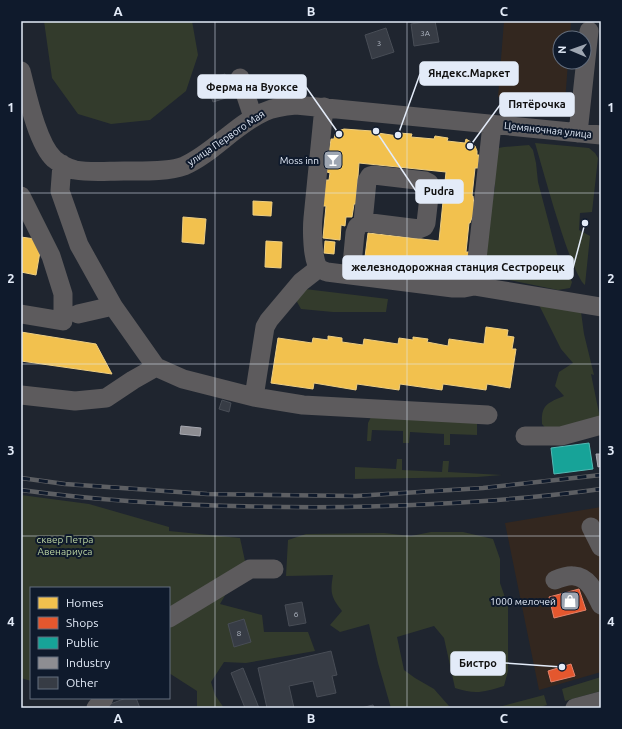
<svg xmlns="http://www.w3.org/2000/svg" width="622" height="729" font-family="Ubuntu,sans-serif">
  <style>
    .commercial { fill: #33271f }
    .green { fill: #333b2c }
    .homes { fill: #f2c14e; stroke: #eece81 }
    .shops { fill: #e4572e; stroke: #e4836b }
    .public { fill: #17a398; stroke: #54b9b5 }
    .industry { fill: #8d8d92; stroke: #a7a9b1 }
    .building { fill: #373c45; stroke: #484d56 }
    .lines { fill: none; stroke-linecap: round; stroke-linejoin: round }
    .minor { stroke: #5d5b5d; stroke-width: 19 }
    .rail-casing { stroke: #5d5f63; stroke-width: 4.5 }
    .rail { stroke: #0f1a2c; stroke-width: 3; stroke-dasharray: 9; stroke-linecap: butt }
    .grid { fill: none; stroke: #e3ebf8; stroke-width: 1; stroke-opacity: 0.55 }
    .labels { text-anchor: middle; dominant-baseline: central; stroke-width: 4; stroke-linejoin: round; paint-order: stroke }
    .number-label { font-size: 8px; fill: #b8bfcb }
    .street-label { font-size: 10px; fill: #e3ebf8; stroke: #0f1a2c }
    .poi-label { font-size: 10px; fill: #e3ebf8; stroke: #0f1a2c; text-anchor: end }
    .park-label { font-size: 10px; fill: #bad2a1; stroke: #0f1a2c }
    .leader { fill: none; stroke: #e3ebf8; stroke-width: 1.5 }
    .callout-dot { fill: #e3ebf8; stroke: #0f1a2c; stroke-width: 1.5 }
    .callout { fill: #e3ebf8; stroke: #e3ebf8; stroke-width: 1.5 }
    .callout-label { font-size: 11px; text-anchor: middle; font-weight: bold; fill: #111 }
    .neatline { fill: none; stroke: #e3ebf8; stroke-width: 1.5 }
    .grid-label { font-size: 13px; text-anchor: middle; font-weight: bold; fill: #e3ebf8 }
  </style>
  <rect width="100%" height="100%" fill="#1f252f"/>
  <!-- commercial -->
  <path class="commercial" d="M504,21H571L570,38H560V62H568L565,103L498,97Z
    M601,507V672L539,690L505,523Z"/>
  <!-- green -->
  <path class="green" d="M44,21H192L198,55L186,91L150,120L111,124L78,114L52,78Z
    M535,143L589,148L595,153L598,158L592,212L580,213L579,230L590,236L585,285C571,275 542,166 535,143Z
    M529,145L533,150L536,163L538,182L557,254L572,282L570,288L558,290L484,275L488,225L495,187V154L498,148L504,147Z
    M305,289L388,299L386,312H333L301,309L296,300Z
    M538,303L581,312L584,334L594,375L591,374L600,418L549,432L542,424C541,405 547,403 564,396L555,386L559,372L573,363L561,349Z
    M371,417L477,422V435L450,434V445H444V434L410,432L409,443H403V431L372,430L371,441H367L368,423Z
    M397,459H402V470L442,472L443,461H449L448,472L502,475L477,477L355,479V467L396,469Z
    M21,495L89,504L169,527V531L240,538L245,561L220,604L262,615L264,632H308L315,651L246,663L224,662L211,682L215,695L224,708H197V691L169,673V588H31V681L21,678Z
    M431,532H463L493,539L500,559V583L508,606V671L504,686C484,692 476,695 455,688L444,638L434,626L397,637L404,670L415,678L434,689L449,706L443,708H391L378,663L369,624L340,632L330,625L342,611C331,597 330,593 333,575L286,576L288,540L306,534L384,533L411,536Z
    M601,677V691L565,701L562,689Z
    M544,695L547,705L537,708H495Z"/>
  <!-- homes -->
  <path class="homes" d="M344,129L372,131L371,134L377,135L378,133L398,136L399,133L412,134L411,137L434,139L435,136L448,138L447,141L465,143L466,139L471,142L475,146L477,151V155H479L478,168H475L472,196H473L474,205L473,215L470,223H469L466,252H469L467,265H464L462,272L456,276L449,278L450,275L432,273V276L419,274V271L398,269V272L385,270V267H378L377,270L371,269V266L364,265L368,233L439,241L446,172L359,163L357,189V204H354L352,217H346L345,226L341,225L340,240L323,238L326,206H323L326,180H329L330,173L327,172L328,166H331L332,152H329L331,139H334L335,134L338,131Z
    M253,201L272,202L271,216L253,215Z
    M183,217L206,219L204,244L182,242Z
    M21,237L42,240L36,275L21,272Z
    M266,241L282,242L281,268L265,267Z
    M325,241L335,242L334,254L324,253Z
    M486,327L508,330L507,336L514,337L512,349H516L510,388L487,384L486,390L443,384L442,390L400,384L399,390L357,384L356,390L314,383L313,389L271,383L278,338L312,343L313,338L328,340V336L342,338V342L363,345L364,339L398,344L399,338L413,340V337L428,339L427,342L448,346L449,339L484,344Z
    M21,332L96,344L112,374L21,361Z"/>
  <!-- shops -->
  <path class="shops" d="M579,589L586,610L554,618L549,597Z
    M571,664L575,676L551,682L548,671Z"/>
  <!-- public -->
  <path class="public" d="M589,443L593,469L554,474L551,448Z"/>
  <!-- industry -->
  <path class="industry" d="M181,426L201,428L200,436L180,434Z
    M596,454H601V466L598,467Z"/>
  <!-- building -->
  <path class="building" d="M429,21H435L439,42L414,46L411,24Z
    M386,28L394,52L372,59L365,35Z
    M225,74L232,96L213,102L205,80Z
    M222,400L231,403L229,412L219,409Z
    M302,602L306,623L289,626L285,605Z
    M244,619L251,642L234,647L228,624Z
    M331,651L337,675L332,676L336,693L317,697L313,681L289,686L294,708H267L258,668Z
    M243,668L259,708H245L231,673Z
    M126,698H136L140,708H109L108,705Z
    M373,705L374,708H361Z"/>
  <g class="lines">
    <!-- minor -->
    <path class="minor" d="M21,71C27,94 37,143 54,159C60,164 68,168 75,170C91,173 108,171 124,171C140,171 169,172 184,166C212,154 235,125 264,112C274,107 285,106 296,105L601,135
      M240,78L253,117
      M324,107L313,218C312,228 312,261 319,268C321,270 325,271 327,272L453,288H464L474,286L601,307
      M578,133L589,31
      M62,164L60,191L79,245L113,306L156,367L183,379L254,397L303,405L488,415
      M21,196L51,256L63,294V321L21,314
      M351,275L355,233L357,227L363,222L419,229L424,227L426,223L430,188L429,183L425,181L374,175L370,176L367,181L363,222
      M474,286L492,125
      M78,314L113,306
      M21,395L75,401L106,398L133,380L156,367
      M254,397L265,327L269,320L301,282L319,268
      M525,436H561L601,425
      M591,527L601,547
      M555,580C560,578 568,575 574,576C589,577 595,593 601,605
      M169,618L250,569H274
      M96,708L104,698
      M575,708L601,701"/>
    <!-- rail casing -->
    <g class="rail-casing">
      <path id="rail" d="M21,478L65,484L207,494L355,496L483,488L601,475
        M21,490C129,505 238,508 347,507C432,505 517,501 601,489"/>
    </g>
    <!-- rail -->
    <use href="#rail" class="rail"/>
  </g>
  <!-- grid -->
  <path class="grid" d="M215,21V708M407,21V708M21,193H601M21,364H601M21,536H601"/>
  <!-- icons -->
  <defs>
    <g id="bar-square" transform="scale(1)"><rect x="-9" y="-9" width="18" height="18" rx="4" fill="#9ea6b2" stroke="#0f1a2c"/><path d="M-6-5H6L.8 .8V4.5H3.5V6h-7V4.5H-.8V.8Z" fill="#fff"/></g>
    <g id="shop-square" transform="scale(1)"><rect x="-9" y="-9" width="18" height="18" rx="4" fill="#9ea6b2" stroke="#0f1a2c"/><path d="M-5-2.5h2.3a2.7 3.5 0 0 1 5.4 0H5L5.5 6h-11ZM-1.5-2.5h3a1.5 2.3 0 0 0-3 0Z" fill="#fff"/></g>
  </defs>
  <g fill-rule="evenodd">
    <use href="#bar-square" x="333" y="160"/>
    <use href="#shop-square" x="570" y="601"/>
  </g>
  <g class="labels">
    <!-- number labels -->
    <g class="number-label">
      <text x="425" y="33">3А</text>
      <text x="379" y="43">3</text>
      <text x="296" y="614">6</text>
      <text x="239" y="633">8</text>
    </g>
    <!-- street labels -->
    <g class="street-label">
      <text transform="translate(548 130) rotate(6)">Цемяночная улица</text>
      <text transform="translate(226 138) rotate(-34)">улица Первого Мая</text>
    </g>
    <!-- poi labels -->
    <g class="poi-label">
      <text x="319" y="160">Moss inn</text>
      <text x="556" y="601">1000 мелочей</text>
    </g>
    <!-- park labels -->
    <g class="park-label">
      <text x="65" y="539">сквер Петра<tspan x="65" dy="12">Авенариуса</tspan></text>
    </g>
  </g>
  <!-- callouts -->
  <path class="leader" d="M398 135L420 74M339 134L306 87M470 146L500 105M376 131L416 191M585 223L573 268M562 667L505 663"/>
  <g class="callout-dot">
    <circle cx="398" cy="135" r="4"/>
    <circle cx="339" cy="134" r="4"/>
    <circle cx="470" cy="146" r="4"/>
    <circle cx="376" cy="131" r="4"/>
    <circle cx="585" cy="223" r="4"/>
    <circle cx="562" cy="667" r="4"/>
  </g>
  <g class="callout">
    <rect x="420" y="62" width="98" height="23" rx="4"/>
    <rect x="198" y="75" width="108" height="23" rx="4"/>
    <rect x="500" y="93" width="74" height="23" rx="4"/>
    <rect x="416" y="180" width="47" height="23" rx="4"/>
    <rect x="343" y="256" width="230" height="23" rx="4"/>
    <rect x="451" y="652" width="54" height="23" rx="4"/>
  </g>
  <g class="callout-label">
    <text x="469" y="77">Яндекс.Маркет</text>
    <text x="252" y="91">Ферма на Вуоксе</text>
    <text x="537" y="108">Пятёрочка</text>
    <text x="439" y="195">Pudra</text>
    <text x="458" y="271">железнодорожная станция Сестрорецк</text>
    <text x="478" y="667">Бистро</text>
  </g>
  <!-- border -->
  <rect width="622" height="729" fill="none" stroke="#0f1a2c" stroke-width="44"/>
  <!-- legend -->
  <rect x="30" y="587" width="140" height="112" fill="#0f1a2c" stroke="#646e7e"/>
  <rect x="38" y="597" width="20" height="12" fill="#f2c14e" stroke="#646e7e"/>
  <text x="66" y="607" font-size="12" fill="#e3ebf8">Homes</text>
  <rect x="38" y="617" width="20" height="12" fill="#e4572e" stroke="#646e7e"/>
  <text x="66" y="627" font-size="12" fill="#e3ebf8">Shops</text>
  <rect x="38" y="637" width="20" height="12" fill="#17a398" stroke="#646e7e"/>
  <text x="66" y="647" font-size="12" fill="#e3ebf8">Public</text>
  <rect x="38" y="657" width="20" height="12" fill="#8d8d92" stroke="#646e7e"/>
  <text x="66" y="667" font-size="12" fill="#e3ebf8">Industry</text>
  <rect x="38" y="677" width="20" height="12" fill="#373c45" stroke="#646e7e"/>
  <text x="66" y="687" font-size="12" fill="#e3ebf8">Other</text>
  <!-- north arrow -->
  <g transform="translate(572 50) rotate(272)"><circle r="19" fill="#0f1a2c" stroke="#646e7e"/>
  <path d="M0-3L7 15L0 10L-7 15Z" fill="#9ea6b2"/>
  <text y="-6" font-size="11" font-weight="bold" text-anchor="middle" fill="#e3ebf8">N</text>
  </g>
  <rect x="22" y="22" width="578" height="685" class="neatline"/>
  <g class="grid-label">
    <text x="118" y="16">A</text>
    <text x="311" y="16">B</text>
    <text x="504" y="16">C</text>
    <text x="11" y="112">1</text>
    <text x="611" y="112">1</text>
    <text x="11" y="283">2</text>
    <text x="611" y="283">2</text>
    <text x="11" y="455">3</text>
    <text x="611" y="455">3</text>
    <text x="11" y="626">4</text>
    <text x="611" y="626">4</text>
    <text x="118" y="723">A</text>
    <text x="311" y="723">B</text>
    <text x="504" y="723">C</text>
  </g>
</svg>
